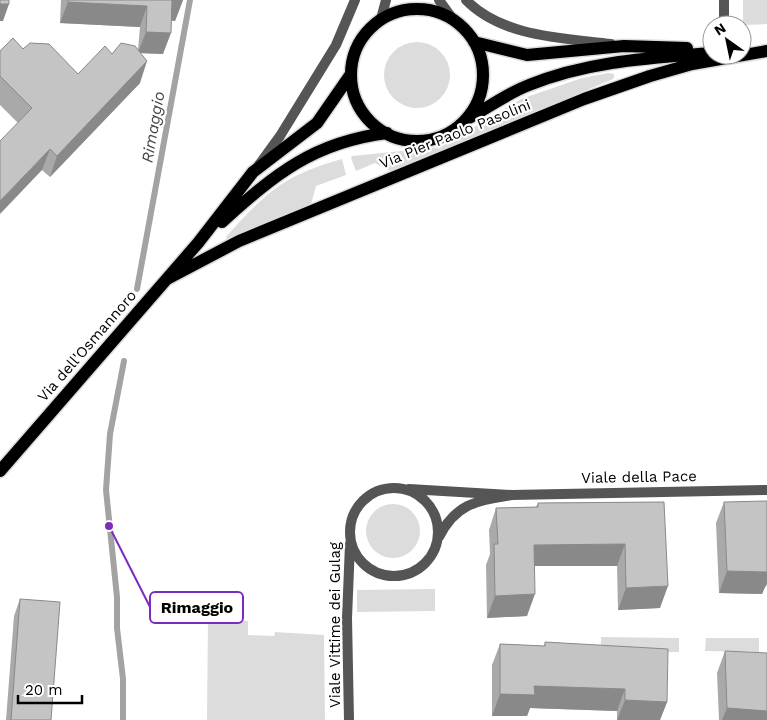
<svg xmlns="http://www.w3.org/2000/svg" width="767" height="720" font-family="'Work Sans',sans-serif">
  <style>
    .green { fill: #dcdcdc }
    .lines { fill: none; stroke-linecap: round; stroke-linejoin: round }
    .stream { stroke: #a3a3a3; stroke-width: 6 }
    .primary-casing { stroke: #dbdbdb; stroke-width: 15 }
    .minor { stroke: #555; stroke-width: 10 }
    .tertiary { stroke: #555; stroke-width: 10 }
    .primary { stroke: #000; stroke-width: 12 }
    .wall { fill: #a9a9a9 }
    .shaded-wall { fill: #898989 }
    .building { fill: #c4c4c4; stroke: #898989 }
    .labels { text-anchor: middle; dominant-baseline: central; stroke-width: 4.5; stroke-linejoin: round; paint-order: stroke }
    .street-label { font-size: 15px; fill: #000; stroke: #fff }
    .water-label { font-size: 16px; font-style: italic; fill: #444; stroke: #fff }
    .leader { fill: none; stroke: #7b2cbf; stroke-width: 2 }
    .callout-dot { fill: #7b2cbf; stroke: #fff; stroke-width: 2 }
    .callout { fill: #fff; stroke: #7b2cbf; stroke-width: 2 }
    .callout-label { font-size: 16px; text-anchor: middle; font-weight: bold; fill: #000 }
  </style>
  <rect width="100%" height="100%" fill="#fff"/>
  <!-- green -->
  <path class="green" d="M743,0H767V24L743,25Z
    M384 75a33 33 0 1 1 66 0a33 33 0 1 1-66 0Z
    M608,73L614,74V78L611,80L391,171L375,163L356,171L351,158L352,156L441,147L521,99L582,78Z
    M342,159L346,175L316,186L311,204L228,240L226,237C265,193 284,175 342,159Z
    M366 531a27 27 0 1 1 54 0a27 27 0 1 1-54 0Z
    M435,589V611L357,612V590Z
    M208,616L248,621V635L274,636L275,632L324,635L325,720H207Z
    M601,637L679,638V652H601Z
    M706,638H759V652L705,651Z"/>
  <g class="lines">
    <!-- stream -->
    <path class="stream" d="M137,289L190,0
      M123,720V679L117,628V597L106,490L110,434L124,361"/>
    <!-- primary casing -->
    <g class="primary-casing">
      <path id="primary" d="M351 75a66 66 0 1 1 132 0a66 66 0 1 1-132 0Z
        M474,42L527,55L624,46L687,48
        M469,118C489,107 508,93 529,85C588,61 650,58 712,53
        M222,222C275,174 314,142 387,133
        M167,279L239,241L584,99L650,76L692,64L767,51
        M0,471L198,243L253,172L317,123L351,74"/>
    </g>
    <!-- minor -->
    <path class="minor" d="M724,0V25
      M350 532a44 44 0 1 1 88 0a44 44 0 1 1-88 0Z
      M409,489L512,495C477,501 456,503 439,537
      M512,495L767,490
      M349,720L347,618L350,544"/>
    <!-- tertiary -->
    <path class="tertiary" d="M439,0L452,18
      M466,0C502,37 563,38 611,44
      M381,19L386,0
      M259,165L280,136L336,45L355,0"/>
    <!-- primary -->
    <use href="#primary" class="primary"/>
  </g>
  <!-- wall -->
  <path class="wall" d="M61,0H183L175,21L171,20L163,54L141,53L140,83L50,177L42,170L18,123L0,105V51L23,49L78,74L112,54L138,50L140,27L60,23Z
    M664,502L660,608L618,610L617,566H535L527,616L487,618L486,565L490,554L489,530L496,508L536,507L538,503Z
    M724,502L766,586L765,587L762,594L719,593L716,523Z
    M20,599L51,720H6L14,616Z
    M545,642L667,702L660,720H617V711L530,708L527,716H492V665L500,644L544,646Z
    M725,651L767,720H719L717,673Z"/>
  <!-- shaded-wall -->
  <path class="shaded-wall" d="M172,0H183L175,21L165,20Z
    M68,2L147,6L140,27L60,23Z
    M0,4H9L3,21H0Z
    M146,32L171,33L163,54L138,53Z
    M147,61L140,83L50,177L57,156Z
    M50,149L42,170L0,214V201Z
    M625,544L617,566H526L534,545Z
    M727,571L767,572V584L766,586L765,587L762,594L719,593Z
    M668,586L660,608L618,610L626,588Z
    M535,594L527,616L487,618L495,596Z
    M534,686L625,689L617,711L530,708L527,716H492L500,694Z
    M625,700L667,702L660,720H617Z
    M727,708H767V720H722Z"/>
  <!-- building -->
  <path class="building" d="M0,0H9V4H0Z
    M68,0H172L171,33L146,32L147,6L68,2Z
    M13,38L23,49L30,43L49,44L78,74L105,46L112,54L121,43L135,46L147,61L57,156L50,149L0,201V141L32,108L0,76V51Z
    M767,501V572L727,571L724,502Z
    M664,502L668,586L626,588L625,544L534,545L535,594L495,596L494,544H498L496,508L538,507V503Z
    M20,599L60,602L51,720H11Z
    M545,642L668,649L667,702L625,700V689L534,686L535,695L500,694V644L545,646Z
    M725,651L767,653V711L727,708Z"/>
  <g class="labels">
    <!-- street labels -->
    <g class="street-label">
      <text transform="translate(455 134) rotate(-22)">Via Pier Paolo Pasolini</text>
      <text transform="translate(87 346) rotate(-49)">Via dell'Osmannoro</text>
      <text transform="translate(639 477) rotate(-1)">Viale della Pace</text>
      <text transform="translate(335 625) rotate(-90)">Viale Vittime dei Gulag</text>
    </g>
    <!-- water labels -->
    <g class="water-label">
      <text transform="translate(153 127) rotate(-80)">Rimaggio</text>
    </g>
  </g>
  <!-- callouts -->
  <path class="leader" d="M109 526L150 607"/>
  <circle class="callout-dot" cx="109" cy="526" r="5"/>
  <rect class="callout" x="150" y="592" width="93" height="31" rx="5"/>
  <g class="callout-label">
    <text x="197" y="613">Rimaggio</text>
  </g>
  <!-- north arrow -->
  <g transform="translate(727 40) rotate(327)"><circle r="24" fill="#ffffff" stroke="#999999"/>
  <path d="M0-4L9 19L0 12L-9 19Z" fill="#000000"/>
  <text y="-8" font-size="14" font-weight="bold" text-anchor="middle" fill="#000000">N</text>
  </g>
  <!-- scale -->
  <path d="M18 695v8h64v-8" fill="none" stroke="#000000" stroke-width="2.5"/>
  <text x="25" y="695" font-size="15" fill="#000000" stroke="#ffffff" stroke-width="4" paint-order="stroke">20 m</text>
</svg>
